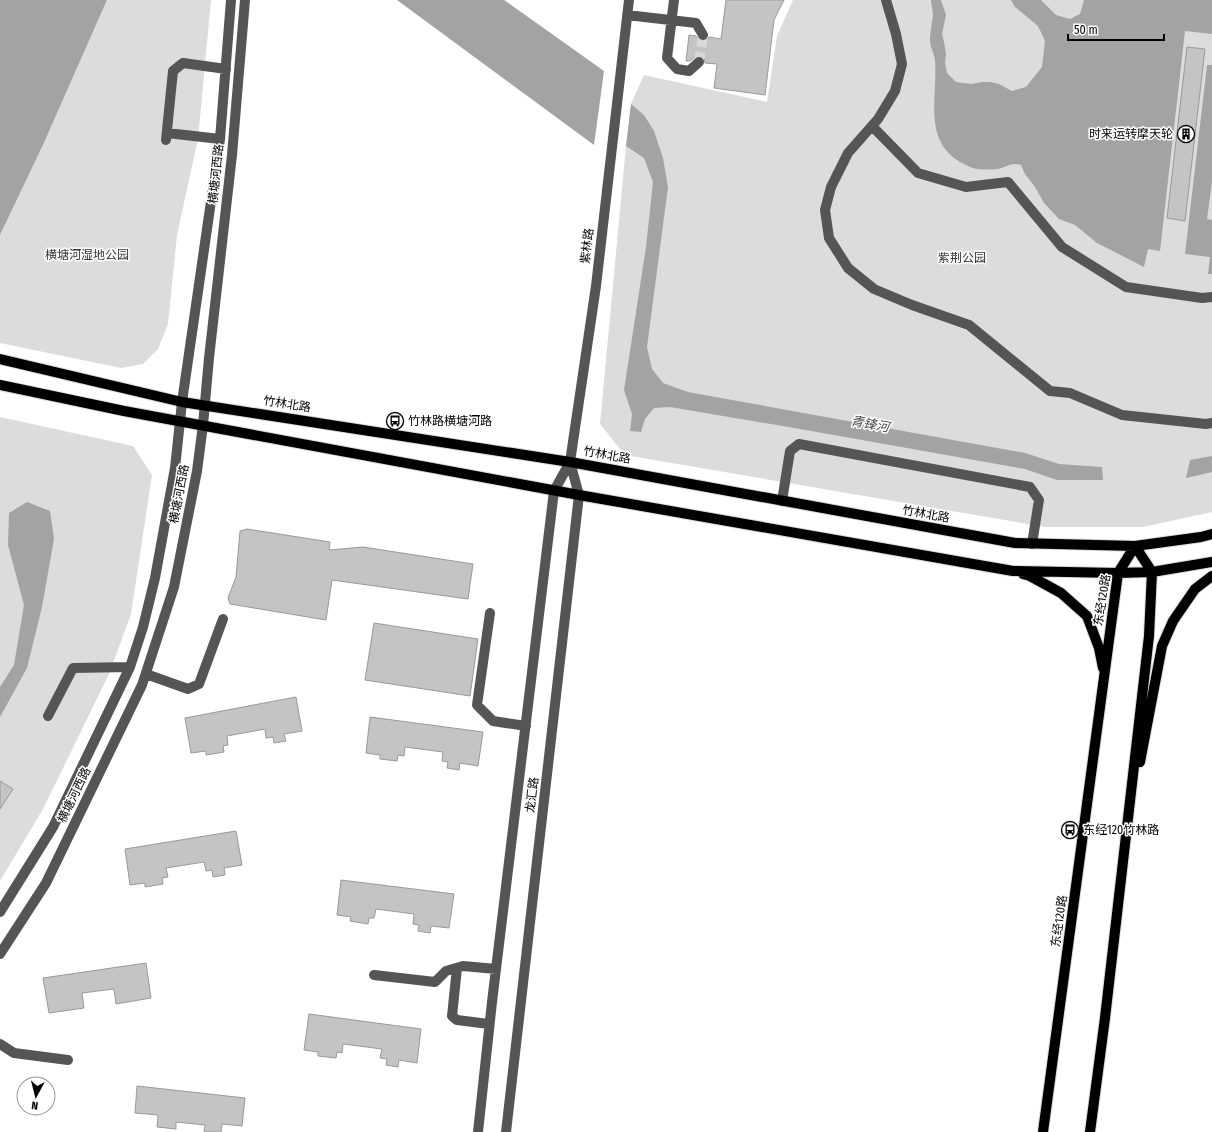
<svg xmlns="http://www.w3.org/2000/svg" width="1212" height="1132" font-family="'Fira Sans Condensed','Noto Sans SC',sans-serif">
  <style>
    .green { fill: #dcdcdc }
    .water { fill: #a3a3a3 }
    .building { fill: #c4c4c4; stroke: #999 }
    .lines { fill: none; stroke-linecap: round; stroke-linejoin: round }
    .minor-tunnel { stroke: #d9d9d9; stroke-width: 10; stroke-dasharray: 10 5; stroke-linecap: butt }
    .major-casing { stroke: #dbdbdb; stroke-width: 12 }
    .minor { stroke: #555; stroke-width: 10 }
    .major { stroke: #000; stroke-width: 10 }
    .labels { text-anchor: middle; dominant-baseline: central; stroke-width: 3; stroke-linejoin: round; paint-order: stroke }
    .poi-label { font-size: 12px; fill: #000; stroke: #fff; text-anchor: start }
    .street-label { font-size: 12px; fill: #000; stroke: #fff }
    .park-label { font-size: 12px; fill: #333; stroke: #fff }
    .water-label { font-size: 13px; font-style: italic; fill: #444; stroke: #fff }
  </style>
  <rect width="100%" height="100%" fill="#fff"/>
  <!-- green -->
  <path class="green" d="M107,0H211L198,139L177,235L168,324L158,349L143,364L121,368L0,343V235L43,145Z
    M793,0H1212V512L1143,527H1045L625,455L600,424L626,146L631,104L644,75L767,102L777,36Z
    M0,417L133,446L152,475L131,614L109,674L43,809L0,881Z"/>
  <!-- water -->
  <path class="water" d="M0,0H107L43,145L0,235Z
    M397,0H504L604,71L594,145Z
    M931,0H941L946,15L942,34L944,42L946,54L945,63L947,73L956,82L971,84L982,82H990L999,84L1012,91L1026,87L1042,67L1045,41L1038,26L1015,7L1011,0H1041L1056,15L1070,19L1080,14L1084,0H1212V34L1185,31L1160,251L1148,249L1144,267L1097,243L1075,225L1059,219L1044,203L1035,187L1025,174L1021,165C1010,162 1008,167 998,169C991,170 977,170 970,167C920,146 938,102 935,60C934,53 930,47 930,40C930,31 932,24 933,15C933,10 931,5 931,0Z
    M1207,65H1212V181L1207,219L1212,220V274H1208L1210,257L1185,254Z
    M631,104L644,115L654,131L663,158L668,187L647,347L652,369L663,383L688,392L1025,453L1059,464L1102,467L1103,480H1057L1025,469L800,429L670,407L654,408L645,419L641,432L630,431L632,414L624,390L646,247L653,182L644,158L626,146Z
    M1212,456V472L1186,478L1190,460Z
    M27,502L50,511L54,539L42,607L27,668L0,717V687L14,665L24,605L8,545L9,513Z"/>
  <!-- building -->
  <path class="building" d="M726,0H784L774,20L765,95L714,88L717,64L705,63L704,58L701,56L695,57L690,61H686L689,35L696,36L699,40L703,41L707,40L709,37L721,39Z
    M1187,47L1205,49L1185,221L1167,218Z
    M247,529L330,542L329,550L363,547L473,564L468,599L332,580L326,620L230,604L228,598L236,577L240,531Z
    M374,623L478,639L470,696L365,680Z
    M296,697L302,731L284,734L286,741L274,743L273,737L266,738L265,729L227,736L228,745L223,746L224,752L206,755V751L191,753L185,718Z
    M370,717L483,732L478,766L460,763L459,770L447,768L448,762L442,761L443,752L405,747L404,756L398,755L397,761L380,759V755L366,753Z
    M0,781L13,789L0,809Z
    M236,831L242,865L224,868L225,875L213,877L212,870L206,871L204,862L166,868L168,877L162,878L163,884L145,887V883L130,885L125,849Z
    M341,880L454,894L449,928L431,926L430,933L418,931L419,925L413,924L414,914L376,909L374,918H369L368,924L350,921L351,917L337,915Z
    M146,963L151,998L116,1004L114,989L82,993L84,1008L49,1013L43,978Z
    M309,1014L421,1029L417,1063L399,1060L398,1067L386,1065L387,1059L380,1058L382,1049L343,1044L342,1053L337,1052L336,1058L318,1056V1052L304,1050Z
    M137,1086L245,1098L242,1126L222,1124L221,1132H204L205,1125L176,1122V1129L157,1127L158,1115L135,1113Z"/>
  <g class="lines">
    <!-- minor-tunnel -->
    <path class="minor-tunnel" d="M699,62L703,35"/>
    <!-- major casing -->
    <g class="major-casing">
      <path id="major" d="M0,359L182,402L570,462L1015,543L1135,546L1201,537L1212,534
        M0,385L124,411L579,495L1013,571L1118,573L1152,572L1212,562
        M1023,574L1030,576L1061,593L1087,616L1099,648L1103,668
        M1140,762L1162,646L1173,621L1195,589L1212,576
        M1043,1132L1118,573L1135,546
        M1090,1132L1105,1018L1149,636L1152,572L1135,546"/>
    </g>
    <!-- minor -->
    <path class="minor" d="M674,0L667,58L677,69L689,71L699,62
      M886,0L896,34L902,64L895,91L878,119L848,153L831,187L825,210L829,238L848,268L874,289L912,305L969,325L1050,391L1070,393L1122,415L1206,424L1212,423
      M627,15L696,23L703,35
      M872,126L918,173L966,187L1008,182L1062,247L1126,287L1202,298L1212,297
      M167,133L220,139
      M166,140L173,71L183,63L226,69
      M782,501L790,451L799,444L1030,487L1039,500L1032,544
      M490,613L477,705L493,721L526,726
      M146,674L188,689L199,684L223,619
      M48,716L73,668L130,667
      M0,912L53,827L130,667L143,627L155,578L175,468L182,402L220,139L231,0
      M0,954L46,883L142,685L174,587L197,471L203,425L209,358L232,155L245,0
      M457,968L452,1016L457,1020L489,1024
      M374,975L435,982L446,971L463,966L496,969
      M0,1044L14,1053L68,1060
      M478,1132L492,1002L554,491L570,462L596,286L629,0
      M506,1132L579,495L570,462"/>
    <!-- major -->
    <use href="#major" class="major"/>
  </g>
  <!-- icons -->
  <defs>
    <g id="building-ring" transform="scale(0.9)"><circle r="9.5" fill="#fff" stroke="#000" stroke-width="1.5"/><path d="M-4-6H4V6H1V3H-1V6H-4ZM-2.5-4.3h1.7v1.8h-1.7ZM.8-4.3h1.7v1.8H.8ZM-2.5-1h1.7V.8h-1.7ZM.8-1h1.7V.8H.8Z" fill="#000"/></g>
    <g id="bus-ring" transform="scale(0.9)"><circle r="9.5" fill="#fff" stroke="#000" stroke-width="1.5"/><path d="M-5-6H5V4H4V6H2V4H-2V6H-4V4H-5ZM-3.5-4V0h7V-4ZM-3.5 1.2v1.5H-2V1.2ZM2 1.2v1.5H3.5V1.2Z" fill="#000"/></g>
  </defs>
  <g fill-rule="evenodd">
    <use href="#building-ring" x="1186" y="134"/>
    <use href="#bus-ring" x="395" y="421"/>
    <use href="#bus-ring" x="1070" y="830"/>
  </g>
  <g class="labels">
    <!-- poi labels -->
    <g class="poi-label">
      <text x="1173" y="134" text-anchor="end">时来运转摩天轮</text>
      <text x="408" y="421">竹林路横塘河路</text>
      <text x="1083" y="830">东经120竹林路</text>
    </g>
    <!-- street labels -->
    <g class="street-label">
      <text transform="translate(216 174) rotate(-84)">横塘河西路</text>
      <text transform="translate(587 246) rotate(-83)">紫林路</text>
      <text transform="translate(287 404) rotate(9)">竹林北路</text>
      <text transform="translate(607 455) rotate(10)">竹林北路</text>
      <text transform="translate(179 494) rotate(-79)">横塘河西路</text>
      <text transform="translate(926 514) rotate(10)">竹林北路</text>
      <text transform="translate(1102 600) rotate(-81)">东经120路</text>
      <text transform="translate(74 795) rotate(-64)">横塘河西路</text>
      <text transform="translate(532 795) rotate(-83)">龙汇路</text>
      <text transform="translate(1059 921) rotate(-82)">东经120路</text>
    </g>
    <!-- park labels -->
    <g class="park-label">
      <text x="87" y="255">横塘河湿地公园</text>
      <text x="962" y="258">紫荆公园</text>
    </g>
    <!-- water labels -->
    <g class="water-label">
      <text transform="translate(870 424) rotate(10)">青锋河</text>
    </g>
  </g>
  <!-- north arrow -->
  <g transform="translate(36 1096) rotate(187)"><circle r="19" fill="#ffffff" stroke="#999999"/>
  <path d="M0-3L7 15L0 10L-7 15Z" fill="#000000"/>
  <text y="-6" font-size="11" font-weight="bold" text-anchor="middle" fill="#000000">N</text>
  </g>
  <!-- scale -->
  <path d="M1068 34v6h96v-6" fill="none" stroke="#000000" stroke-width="2"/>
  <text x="1074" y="34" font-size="12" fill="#000000" stroke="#ffffff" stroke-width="3" paint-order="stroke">50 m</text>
</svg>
